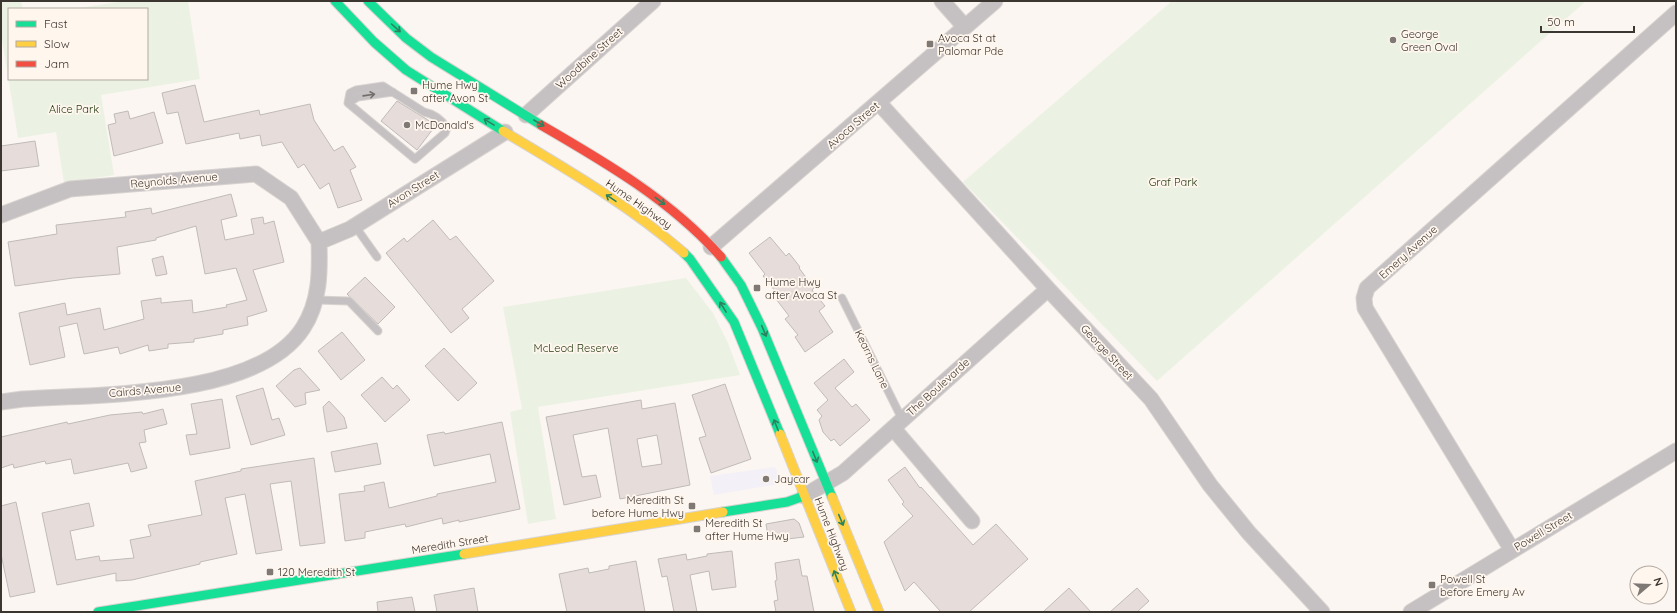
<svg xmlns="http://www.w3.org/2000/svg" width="1677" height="613" font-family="Quicksand,sans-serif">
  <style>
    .commercial { fill: #f4f0f8 }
    .green { fill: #ecf2e3 }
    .building { fill: #e6ddda; stroke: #c0bbb9; fill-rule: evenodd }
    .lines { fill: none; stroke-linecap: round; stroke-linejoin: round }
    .lane-casing { stroke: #d8d3d0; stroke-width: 9 }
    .street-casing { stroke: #d8d3d0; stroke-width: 17 }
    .fast-casing { stroke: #d8d3d0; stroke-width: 11 }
    .slow-casing { stroke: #d8d3d0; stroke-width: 11 }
    .jam-casing { stroke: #d8d3d0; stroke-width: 11 }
    .lane { stroke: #c5c1c2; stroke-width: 7 }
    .street { stroke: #c5c1c2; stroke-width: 15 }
    .fast { stroke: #16e098; stroke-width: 9 }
    .slow { stroke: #ffcf43; stroke-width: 9 }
    .jam { stroke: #f24e42; stroke-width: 9 }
    .oneway { stroke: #2b825f }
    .oneway2 { stroke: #736e6b }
    .poi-dot { fill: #7f7975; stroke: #fff6ee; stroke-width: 1.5 }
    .labels { text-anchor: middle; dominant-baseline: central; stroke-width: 3.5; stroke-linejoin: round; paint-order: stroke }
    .poi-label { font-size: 11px; fill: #3c3631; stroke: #fff6ee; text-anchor: start }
    .street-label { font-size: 11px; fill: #3c3631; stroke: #fff6ee }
    .park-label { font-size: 11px; fill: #1e370c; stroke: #fff6ee }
  </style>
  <rect width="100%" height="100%" fill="#fbf6f2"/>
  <!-- commercial -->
  <path class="commercial" d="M775,467L781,481L779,484L714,495L710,476Z"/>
  <!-- green -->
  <path class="green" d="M1,1H21L23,9H9V79H147V9H73L124,1H188L200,79L101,95L114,175L64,183L56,132L18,138L1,34Z
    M1172,1H1586L1157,381L963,182Z
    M686,278L713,313L728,343L740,375L538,407L556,519L528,524L510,412L522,409L503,307Z"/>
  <!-- building -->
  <path class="building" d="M195,85L204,122L259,110L260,115L310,104L314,120L334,151L343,146L356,167L350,170L362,200L338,208L329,183L320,189L304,164L298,168L282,142L262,146L260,135L240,139L239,133L186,144L178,112L167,114L162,93Z
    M397,101L436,125L417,150L381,121Z
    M128,111L130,119L154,112L163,143L114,156L108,125L116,123L114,114Z
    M35,141L39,166L1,171V146Z
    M231,194L237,216L221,220L225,240L254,234L251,219L263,217L264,224L274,221L284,262L253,270L267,311L247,317L248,325L223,330V334L194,339V342L168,344V348L149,351L148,345L120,354L118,347L84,354L77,323L59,327L65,357L30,365L19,313L65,303L67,315L100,308L104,330L144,319L141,301L161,298V303L192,300L193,313L227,307L226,305L247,300L236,268L205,274L196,226L156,238V240L117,247L120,274L73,278L15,286L8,242L57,234L56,225L126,217L125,212L151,208L152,214Z
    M433,220L450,240L456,236L494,281L462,309L469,318L451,333L386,253L404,238L407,242Z
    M770,237L786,256L789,253L800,267L799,268L814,288L812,290L825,306L819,311L833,332L805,352L795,337L798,335L785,319L789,316L776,299L779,296L763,276L765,274L749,253Z
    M163,256L167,274L156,276L152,259Z
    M365,277L395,307L378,324L347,294Z
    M342,332L365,360L341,380L318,351Z
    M444,348L477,383L458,401L425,366Z
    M844,359L854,372L835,388L852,407L856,404L870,420L840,446L834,439L831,441L823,432L819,420L822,416L817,410L828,400L814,383Z
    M300,368L320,390L305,393L306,404L295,407L276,386L294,370Z
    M382,377L393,389L397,385L410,400L385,422L361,395Z
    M725,384L751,459L711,473L699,438L706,436L692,395Z
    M263,388L272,420L279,418L285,435L251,445L236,396Z
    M222,399L230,448L190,455L186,435L197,434L191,404Z
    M641,400L642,409L675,403L690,485L620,499L608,428L573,435L582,477L596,475L601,497L564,505L546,417ZM657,435L662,464L642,467L637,439Z
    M329,401L344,417L347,428L327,432L323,407Z
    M163,409L167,424L144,430L146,442L139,443L147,468L131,472L128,463L74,474L71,459L46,464L45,461L14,468L13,464L1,468V437L67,422L68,424L110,415L142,412L143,414Z
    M502,422L520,509L459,522V520L443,524L442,518L406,527L405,524L365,532V538L345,541L339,494L365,491L364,486L384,482L389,508L437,496V494L496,482L490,454L434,466L427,435L444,432L445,434Z
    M377,443L381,464L335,472L331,452Z
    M314,458L325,543L300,546L291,481L270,484L282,550L256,554L245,494L225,498L237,554L200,562V564L132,580L116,581V573L57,585L42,513L89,503L94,526L70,531L76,560L99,556L100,561L134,558L130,540L151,536L148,525L202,515L195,481L241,471V469Z
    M905,467L920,488L921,487L973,545L996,524L1028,559L969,612H941L914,582L905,591L884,542L913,516L902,504L904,502L888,480Z
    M16,502L35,592L10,597L1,554V506Z
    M794,519L799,523L804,537L779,540L778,535L768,536L766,524Z
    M732,551L736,587L712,590L709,571L690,575L697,612H674L667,576L662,577L658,559L686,554L687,560L707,556V554Z
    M799,559L802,576H807L814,612H776L774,601L778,600L775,581L777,580L775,563Z
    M636,561L645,612H567L559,574L588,568L589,573L609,569V566Z
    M474,588L478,612H437L434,595Z
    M1069,588L1091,612H1043Z
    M1137,588L1149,601L1137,612H1110Z
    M412,597L415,612H378L377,602Z"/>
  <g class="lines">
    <!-- lane casing -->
    <g class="lane-casing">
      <path id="lane" d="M383,86L424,112C434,114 441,119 447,128L445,133L415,159L348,103L350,93L356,90Z
        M348,103L358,97L393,92
        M355,226L377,257
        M842,298L902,419
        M315,300L349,301L378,331"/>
    </g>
    <!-- street casing -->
    <g class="street-casing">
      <path id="street" d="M942,1L965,27
        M879,103L1048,289L1151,399L1210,485L1249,533L1322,612
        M526,115L653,1
        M1,215L70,189L256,174L291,198L319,242
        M319,242L350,229L505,132
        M711,247L995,1
        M1,402L23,399C99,394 258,398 303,328C320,302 320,272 319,242
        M893,428L972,521
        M804,496L843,473L1048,289
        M1512,550L1365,308L1364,298L1367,288L1676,13
        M1411,612L1676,451"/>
    </g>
    <!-- fast casing -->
    <g class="fast-casing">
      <path id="fast" d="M335,1L374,42L406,70L503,131
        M368,1L406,38L431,57L541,125
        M684,253L690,259L734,322L780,434
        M721,257L741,285L762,328L832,497
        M723,512L787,502L804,496
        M98,612L464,554"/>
    </g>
    <!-- slow casing -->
    <g class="slow-casing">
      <path id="slow" d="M503,131C566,169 629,205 684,253
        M780,434L851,612
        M832,497L879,612
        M464,554L723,512"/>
    </g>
    <!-- jam casing -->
    <g class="jam-casing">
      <path id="jam" d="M541,125C605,162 672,201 721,257"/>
    </g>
    <!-- lane -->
    <use href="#lane" class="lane"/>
    <!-- street -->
    <use href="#street" class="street"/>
    <!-- fast -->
    <use href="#fast" class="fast"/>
    <!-- slow -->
    <use href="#slow" class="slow"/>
    <!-- jam -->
    <use href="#jam" class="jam"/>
  </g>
  <!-- one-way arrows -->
  <defs><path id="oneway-shaft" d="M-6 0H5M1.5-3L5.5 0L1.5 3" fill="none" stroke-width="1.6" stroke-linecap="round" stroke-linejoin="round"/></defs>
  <g class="oneway">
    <use href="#oneway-shaft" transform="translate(396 28) rotate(42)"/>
    <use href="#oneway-shaft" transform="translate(489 122) rotate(-149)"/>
    <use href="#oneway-shaft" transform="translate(539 123) rotate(30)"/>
    <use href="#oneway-shaft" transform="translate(611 198) rotate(-146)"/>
    <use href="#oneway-shaft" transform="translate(660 201) rotate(37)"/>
    <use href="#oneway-shaft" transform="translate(723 307) rotate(-122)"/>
    <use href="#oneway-shaft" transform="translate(764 331) rotate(67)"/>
    <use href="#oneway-shaft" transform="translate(776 425) rotate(-112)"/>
    <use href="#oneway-shaft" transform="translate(815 457) rotate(68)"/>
    <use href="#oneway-shaft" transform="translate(841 520) rotate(67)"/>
    <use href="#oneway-shaft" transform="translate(836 576) rotate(-111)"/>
  </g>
  <use class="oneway2" href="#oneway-shaft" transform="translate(369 95) rotate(-8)"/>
  <!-- markers -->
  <g class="poi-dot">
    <circle cx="1393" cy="40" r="4"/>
    <rect x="926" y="40" width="8" height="8" rx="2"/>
    <rect x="410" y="87" width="8" height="8" rx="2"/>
    <circle cx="407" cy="125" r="4"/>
    <rect x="753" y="284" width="8" height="8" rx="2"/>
    <circle cx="766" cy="479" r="4"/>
    <rect x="688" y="502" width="8" height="8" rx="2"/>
    <rect x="693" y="525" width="8" height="8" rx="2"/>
    <rect x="266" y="568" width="8" height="8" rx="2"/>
    <rect x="1428" y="581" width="8" height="8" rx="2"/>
  </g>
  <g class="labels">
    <!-- poi labels -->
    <g class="poi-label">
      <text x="1401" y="34">George<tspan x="1401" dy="13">Green Oval</tspan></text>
      <text x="938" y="38">Avoca St at<tspan x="938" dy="13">Palomar Pde</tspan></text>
      <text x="422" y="85">Hume Hwy<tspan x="422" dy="13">after Avon St</tspan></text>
      <text x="415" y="125">McDonald's</text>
      <text x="765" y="282">Hume Hwy<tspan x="765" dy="13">after Avoca St</tspan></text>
      <text x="774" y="479">Jaycar</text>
      <text x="684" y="500" text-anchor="end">Meredith St<tspan x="684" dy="13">before Hume Hwy</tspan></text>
      <text x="705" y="523">Meredith St<tspan x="705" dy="13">after Hume Hwy</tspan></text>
      <text x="278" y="572">120 Meredith St</text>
      <text x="1440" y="579">Powell St<tspan x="1440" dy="13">before Emery Av</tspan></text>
    </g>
    <!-- street labels -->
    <g class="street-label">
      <text transform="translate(589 58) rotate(-42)">Woodbine Street</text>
      <text transform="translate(853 125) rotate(-41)">Avoca Street</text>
      <text transform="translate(174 180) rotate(-5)">Reynolds Avenue</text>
      <text transform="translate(413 189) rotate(-32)">Avon Street</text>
      <text transform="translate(639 204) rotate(35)">Hume Highway</text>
      <text transform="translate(1408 252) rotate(-42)">Emery Avenue</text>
      <text transform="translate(1107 352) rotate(47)">George Street</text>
      <text transform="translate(872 359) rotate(64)">Kearns Lane</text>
      <text transform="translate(938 387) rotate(-42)">The Boulevarde</text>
      <text transform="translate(145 390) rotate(-5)">Cairds Avenue</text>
      <text transform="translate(1543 531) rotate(-31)">Powell Street</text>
      <text transform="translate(832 534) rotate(69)">Hume Highway</text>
      <text transform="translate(450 544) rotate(-9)">Meredith Street</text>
    </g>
    <!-- park labels -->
    <g class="park-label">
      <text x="74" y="109">Alice Park</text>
      <text x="1173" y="182">Graf Park</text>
      <text x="576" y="348">McLeod Reserve</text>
    </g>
  </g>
  <!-- border -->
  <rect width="1677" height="613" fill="none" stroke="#3c3631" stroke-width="4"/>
  <!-- legend -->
  <rect x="8" y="8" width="140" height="72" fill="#fff6ee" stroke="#b1a9a2"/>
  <rect x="16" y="21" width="20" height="6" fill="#16e098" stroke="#b1a9a2"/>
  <text x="44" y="28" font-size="12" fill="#3c3631">Fast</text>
  <rect x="16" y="41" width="20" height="6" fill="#ffcf43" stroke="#b1a9a2"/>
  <text x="44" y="48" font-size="12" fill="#3c3631">Slow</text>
  <rect x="16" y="61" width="20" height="6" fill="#f24e42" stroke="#b1a9a2"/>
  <text x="44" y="68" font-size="12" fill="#3c3631">Jam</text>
  <!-- north arrow -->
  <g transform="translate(1649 585) rotate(71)"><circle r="19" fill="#fff6ee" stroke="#b1a9a2"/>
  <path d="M0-3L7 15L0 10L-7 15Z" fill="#7f7975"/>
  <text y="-6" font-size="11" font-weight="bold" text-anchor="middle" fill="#3c3631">N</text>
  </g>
  <!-- scale -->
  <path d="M1541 26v6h93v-6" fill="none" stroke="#3c3631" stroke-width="2"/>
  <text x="1547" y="26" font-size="12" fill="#3c3631" stroke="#fff6ee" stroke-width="3" paint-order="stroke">50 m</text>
</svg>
